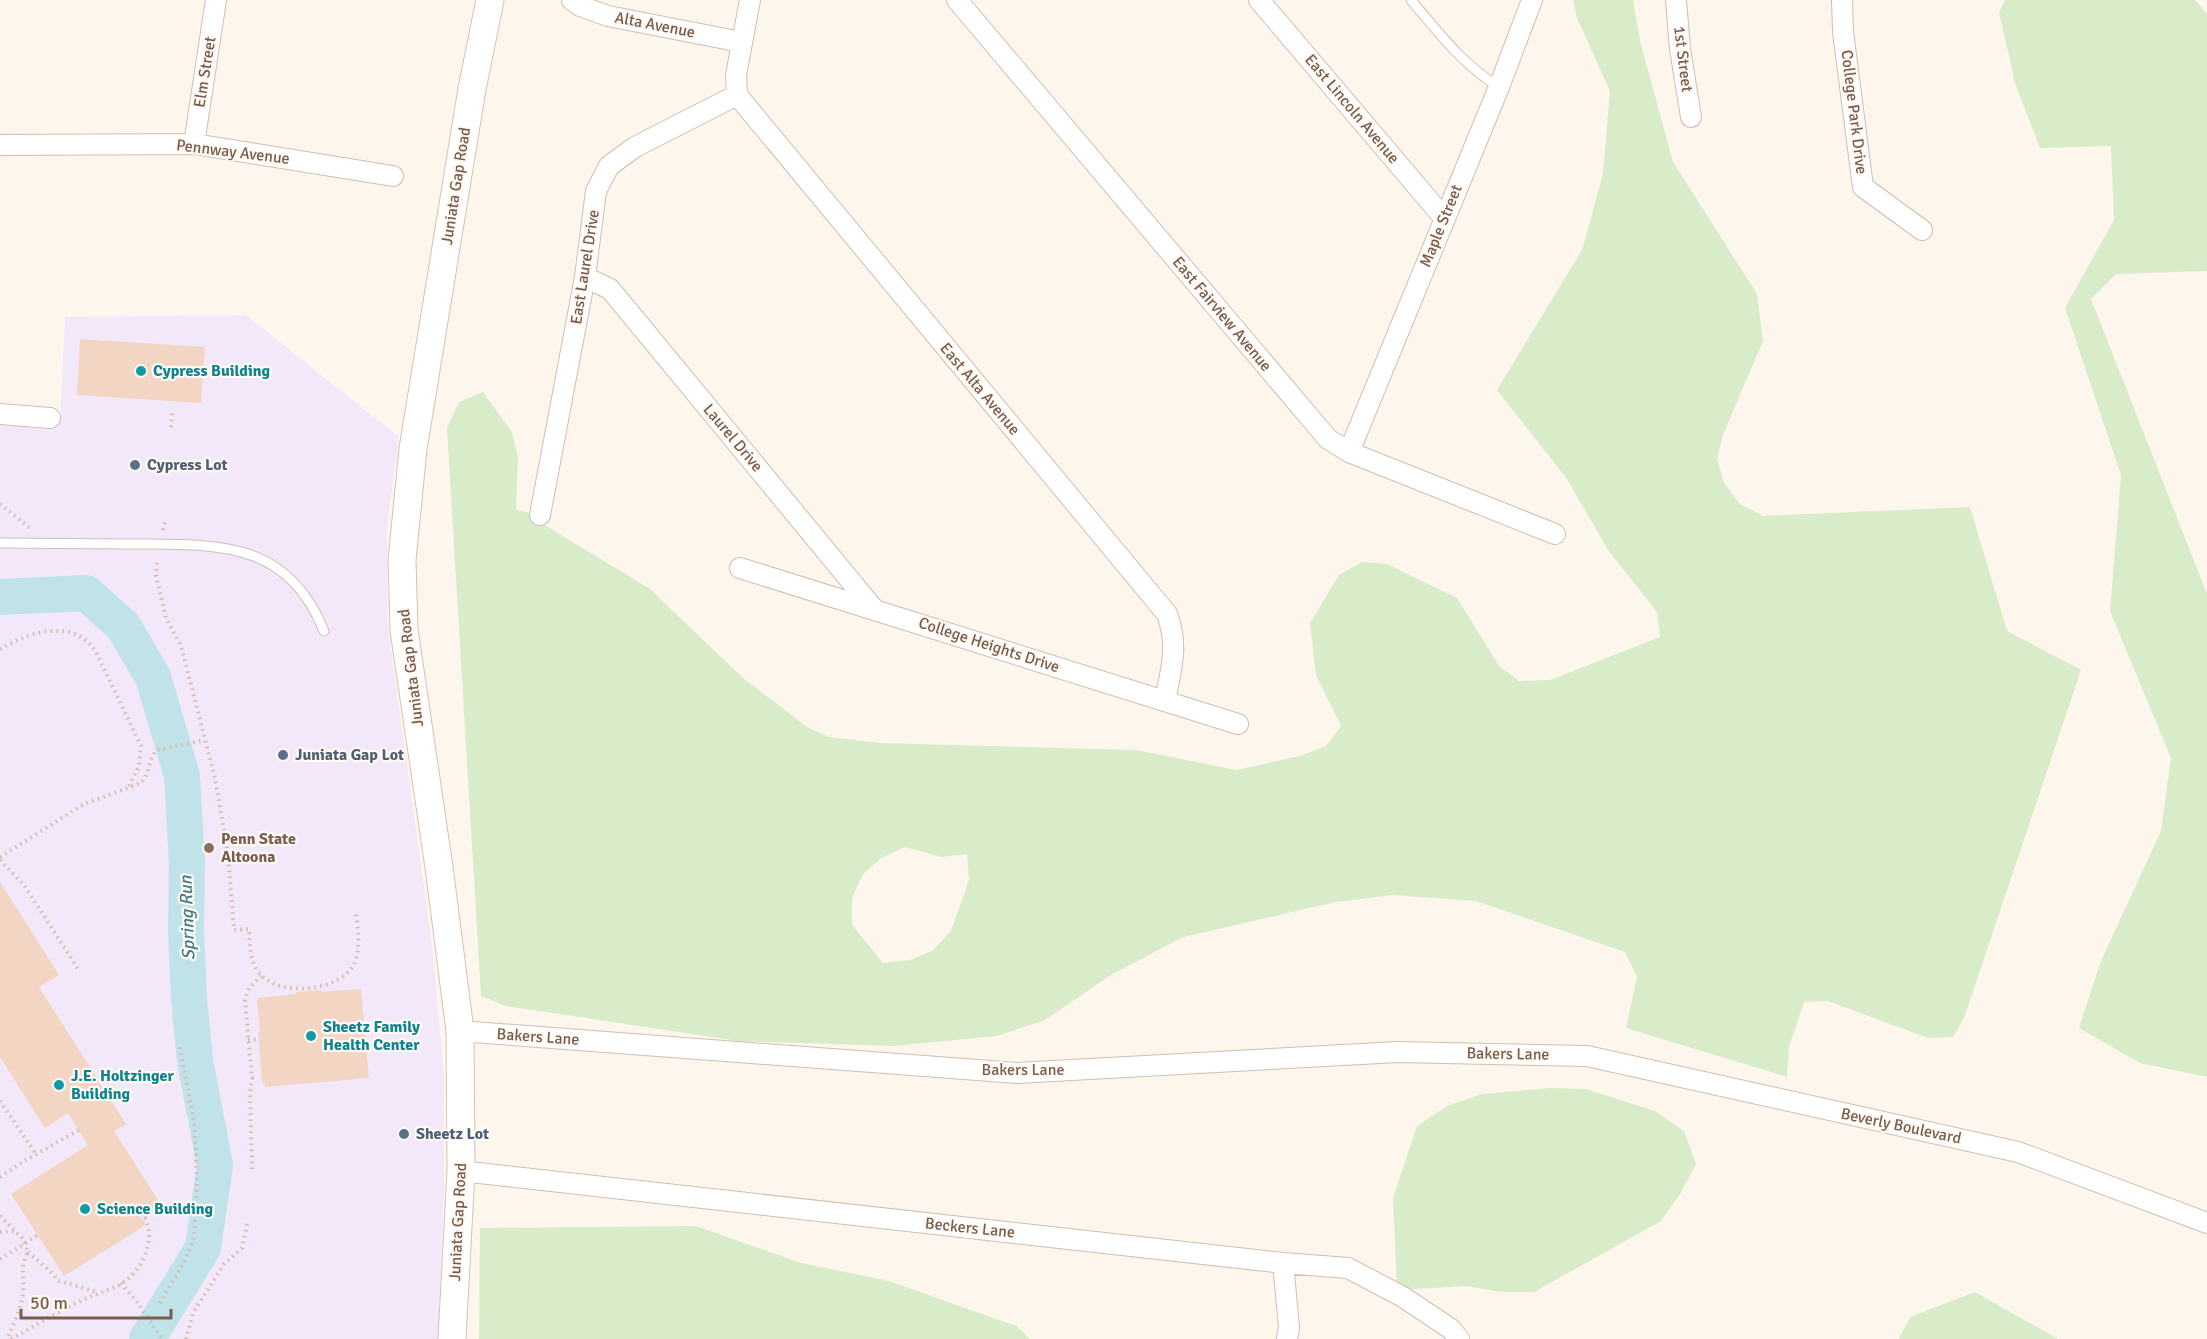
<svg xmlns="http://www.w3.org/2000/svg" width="2207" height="1339" font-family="Signika,sans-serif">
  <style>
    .education { fill: #f3e8fa }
    .green { fill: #d8ecc9; fill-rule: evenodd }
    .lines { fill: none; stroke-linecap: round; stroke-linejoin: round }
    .river { stroke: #bfe3e8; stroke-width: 36 }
    .building { fill: #f3d5c3 }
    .service-casing { stroke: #d1beb0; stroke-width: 11 }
    .minor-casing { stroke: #d1beb0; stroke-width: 22 }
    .secondary-casing { stroke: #d6c0b0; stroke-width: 29 }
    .path { stroke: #d9b8a5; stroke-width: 4; stroke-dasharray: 1.5 4.5; stroke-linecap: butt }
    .service { stroke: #fff; stroke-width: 9 }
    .minor { stroke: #fff; stroke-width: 20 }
    .secondary { stroke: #fff; stroke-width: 27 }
    .culture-dot { fill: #0f9aa8; stroke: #fffaf3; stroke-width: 2 }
    .service-dot { fill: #5c6f8a; stroke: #fffaf3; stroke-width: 2 }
    .education-dot { fill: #8d6e63; stroke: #fffaf3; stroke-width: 2 }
    .labels { text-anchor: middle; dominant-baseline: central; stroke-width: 4.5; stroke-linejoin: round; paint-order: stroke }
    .street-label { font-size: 16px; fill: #7a5c4d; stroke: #fffaf3 }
    .culture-label { font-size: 16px; font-weight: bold; fill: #0d838f; stroke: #fffaf3; text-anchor: start }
    .service-label { font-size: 16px; font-weight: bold; fill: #4e5e75; stroke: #fffaf3; text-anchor: start }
    .education-label { font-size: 16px; font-weight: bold; fill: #785e54; stroke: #fffaf3; text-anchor: start }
    .water-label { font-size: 18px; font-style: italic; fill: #437c86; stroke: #fffaf3 }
  </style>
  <rect width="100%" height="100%" fill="#fdf6ec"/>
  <!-- education -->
  <path class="education" d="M246,315L399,437L387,525V620L432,945L444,1074V1186L438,1339H0V423L60,422L65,317Z"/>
  <!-- green -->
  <path class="green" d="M1573,0H1633L1640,41L1673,162L1757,294L1763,341L1723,435L1717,459L1724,483L1740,504L1763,516L1970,507L2007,631L2081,670L1964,1018L1953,1037L1928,1038L1828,1001L1804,1002L1789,1047L1787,1077L1626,1028L1637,977L1625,952L1476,901L1393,895L1336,902L1183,937L1111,975L1045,1020L997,1036L893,1046L738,1041L506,1006L481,996L447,428L459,402L483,392L512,432L518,458L516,510L540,515L543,524L650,589L743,678L807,727L829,737L880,743L1136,750L1236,770L1300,756L1326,746L1341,726L1316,675L1310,623L1339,575L1362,562L1387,564L1457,598L1499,666L1519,681L1550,680L1660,637L1657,612L1608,550L1567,479L1497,390L1582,250L1603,174L1610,91L1577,18ZM905,847L942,857L967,854L969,880L951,931L932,951L910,960L883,963L852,925V898L863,874L881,858Z
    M2005,0H2195L2207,14V271L2116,274L2091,299L2207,594V1077L2140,1063L2079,1028L2101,961L2161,831L2171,758L2110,611L2121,475L2065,308L2114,220L2111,146L2040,148L2015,83L1999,12Z
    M1552,1088L1586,1089L1655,1111L1684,1131L1696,1164L1680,1194L1661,1221L1534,1292H1501L1466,1286L1397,1290L1393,1198L1417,1126L1447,1106L1482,1094Z
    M696,1226L801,1263L889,1281L1016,1326L1030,1339H479L480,1228Z
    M1975,1292L2058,1339H1899L1910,1317Z"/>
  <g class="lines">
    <!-- river -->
    <path class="river" d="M0,597L86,593L123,626L153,677L182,776L187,863L186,930L189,999L195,1061L215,1165L203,1248L147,1339"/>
  </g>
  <!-- building -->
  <path class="building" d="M80,339L205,347L201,403L77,395Z
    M0,882L59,975L39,987L126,1124L114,1131L160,1203L140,1216L146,1225L64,1276L11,1194L88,1145L68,1113L45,1128L0,1057Z
    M361,989L369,1078L265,1087V1083H262L258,1032H260L257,998L296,994V992L321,990V992Z"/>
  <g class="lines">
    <!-- service casing -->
    <g class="service-casing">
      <path id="service" d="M1411,0C1438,32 1463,65 1499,87
        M0,543C43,543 85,544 128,544C213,545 286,537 324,631"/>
    </g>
    <!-- minor casing -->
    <g class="minor-casing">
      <path id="minor" d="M572,0L580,6L608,16L741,42
        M957,0L1328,439L1349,452L1555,534
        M1259,0L1444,218
        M1676,0L1680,49L1691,117
        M1842,0L1843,32L1863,187L1922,230
        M737,95L1167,614C1179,647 1171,668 1165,701
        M737,95L736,75L750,0
        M194,144L216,0
        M0,145L194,144L393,176
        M585,277L610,289L873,608
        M0,414L50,418
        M1349,452L1499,87L1532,0
        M540,515L585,277L596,191L609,166L635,147L737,95
        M740,568L1238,724
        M460,1031L1017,1073L1398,1052L1587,1056L2018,1152L2207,1223
        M461,1171L1283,1263L1348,1268L1403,1297L1451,1329L1459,1339
        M1283,1263L1289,1327L1287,1339"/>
    </g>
    <!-- secondary casing -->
    <g class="secondary-casing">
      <path id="secondary" d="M452,1339L461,1171L460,1031L439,867L404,630L402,560L413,449L472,89L490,0"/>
    </g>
    <!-- path -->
    <path class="path" d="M171,427L172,413
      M0,504L30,528
      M163,530L165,521
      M157,563L156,576L166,618L181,646L215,778L228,854L234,930L249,929C250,946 249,965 263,977C283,996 341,991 354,964C361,949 358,929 356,913
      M0,649C29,632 74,617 96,652L141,746L139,766L129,786
      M0,857L84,804L141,783C150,773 148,759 157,750L205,740
      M0,860L24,885L80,972
      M248,1040L258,1039
      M252,1078H258
      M0,1101L36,1154
      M252,1169L250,1094L252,1078L245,1000L249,988L261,976
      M0,1177L26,1160L79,1130
      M0,1216L22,1238L28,1252C19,1269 25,1277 23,1294C21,1309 13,1325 7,1339
      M0,1232L14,1231
      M28,1252L50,1271L59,1281L97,1292
      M0,1259L38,1235
      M121,1283L138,1303L162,1339
      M160,1303L186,1259L194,1237L197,1179L194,1122L179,1043
      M11,1339C33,1327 54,1314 76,1303C90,1296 105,1292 119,1285C141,1273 157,1241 145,1218L143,1219
      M186,1339L193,1313L224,1264L242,1248L248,1220"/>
    <!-- service -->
    <use href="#service" class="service"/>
    <!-- minor -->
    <use href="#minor" class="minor"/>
    <!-- secondary -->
    <use href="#secondary" class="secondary"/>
  </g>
  <!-- markers -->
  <g class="culture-dot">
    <circle cx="141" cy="371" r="6"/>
    <circle cx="311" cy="1036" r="6"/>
    <circle cx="59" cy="1085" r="6"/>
    <circle cx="85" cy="1209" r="6"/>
  </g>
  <g class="service-dot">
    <circle cx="135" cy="465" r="6"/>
    <circle cx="283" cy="755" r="6"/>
    <circle cx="404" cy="1134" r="6"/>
  </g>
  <circle class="education-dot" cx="209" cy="848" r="6"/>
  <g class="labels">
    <!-- street labels -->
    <g class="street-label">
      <text transform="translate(655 25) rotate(11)">Alta Avenue</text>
      <text transform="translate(1683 59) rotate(83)">1st Street</text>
      <text transform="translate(205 72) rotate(-81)">Elm Street</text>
      <text transform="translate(1352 109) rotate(50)">East Lincoln Avenue</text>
      <text transform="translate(1854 112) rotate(83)">College Park Drive</text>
      <text transform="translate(233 152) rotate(7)">Pennway Avenue</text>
      <text transform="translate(456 186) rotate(-81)">Juniata Gap Road</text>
      <text transform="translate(1441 226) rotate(-68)">Maple Street</text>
      <text transform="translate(585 267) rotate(-81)">East Laurel Drive</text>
      <text transform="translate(1222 314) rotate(50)">East Fairview Avenue</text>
      <text transform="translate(980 389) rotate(50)">East Alta Avenue</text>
      <text transform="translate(733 438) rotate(50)">Laurel Drive</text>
      <text transform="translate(989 645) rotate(18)">College Heights Drive</text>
      <text transform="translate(411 668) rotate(-97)">Juniata Gap Road</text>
      <text transform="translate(538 1037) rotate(4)">Bakers Lane</text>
      <text transform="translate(1508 1054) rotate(1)">Bakers Lane</text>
      <text x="1023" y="1070">Bakers Lane</text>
      <text transform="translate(1901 1126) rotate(12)">Beverly Boulevard</text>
      <text transform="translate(458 1222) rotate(-87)">Juniata Gap Road</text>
      <text transform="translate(970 1228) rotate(6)">Beckers Lane</text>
    </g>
    <!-- culture labels -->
    <g class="culture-label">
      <text x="153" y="371">Cypress Building</text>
      <text x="323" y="1027">Sheetz Family<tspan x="323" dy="18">Health Center</tspan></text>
      <text x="71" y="1076">J.E. Holtzinger<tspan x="71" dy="18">Building</tspan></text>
      <text x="97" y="1209">Science Building</text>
    </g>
    <!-- service labels -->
    <g class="service-label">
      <text x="147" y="465">Cypress Lot</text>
      <text x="295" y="755">Juniata Gap Lot</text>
      <text x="416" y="1134">Sheetz Lot</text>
    </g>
    <!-- education labels -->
    <g class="education-label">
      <text x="221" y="839">Penn State<tspan x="221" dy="18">Altoona</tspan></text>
    </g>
    <!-- water labels -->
    <g class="water-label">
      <text transform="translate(187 918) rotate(-92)">Spring Run</text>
    </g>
  </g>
  <!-- scale -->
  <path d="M21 1309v9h150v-9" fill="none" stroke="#7a5c4d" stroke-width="3"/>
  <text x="30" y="1309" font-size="18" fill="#7a5c4d" stroke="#fffaf3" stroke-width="4.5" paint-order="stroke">50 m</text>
</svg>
